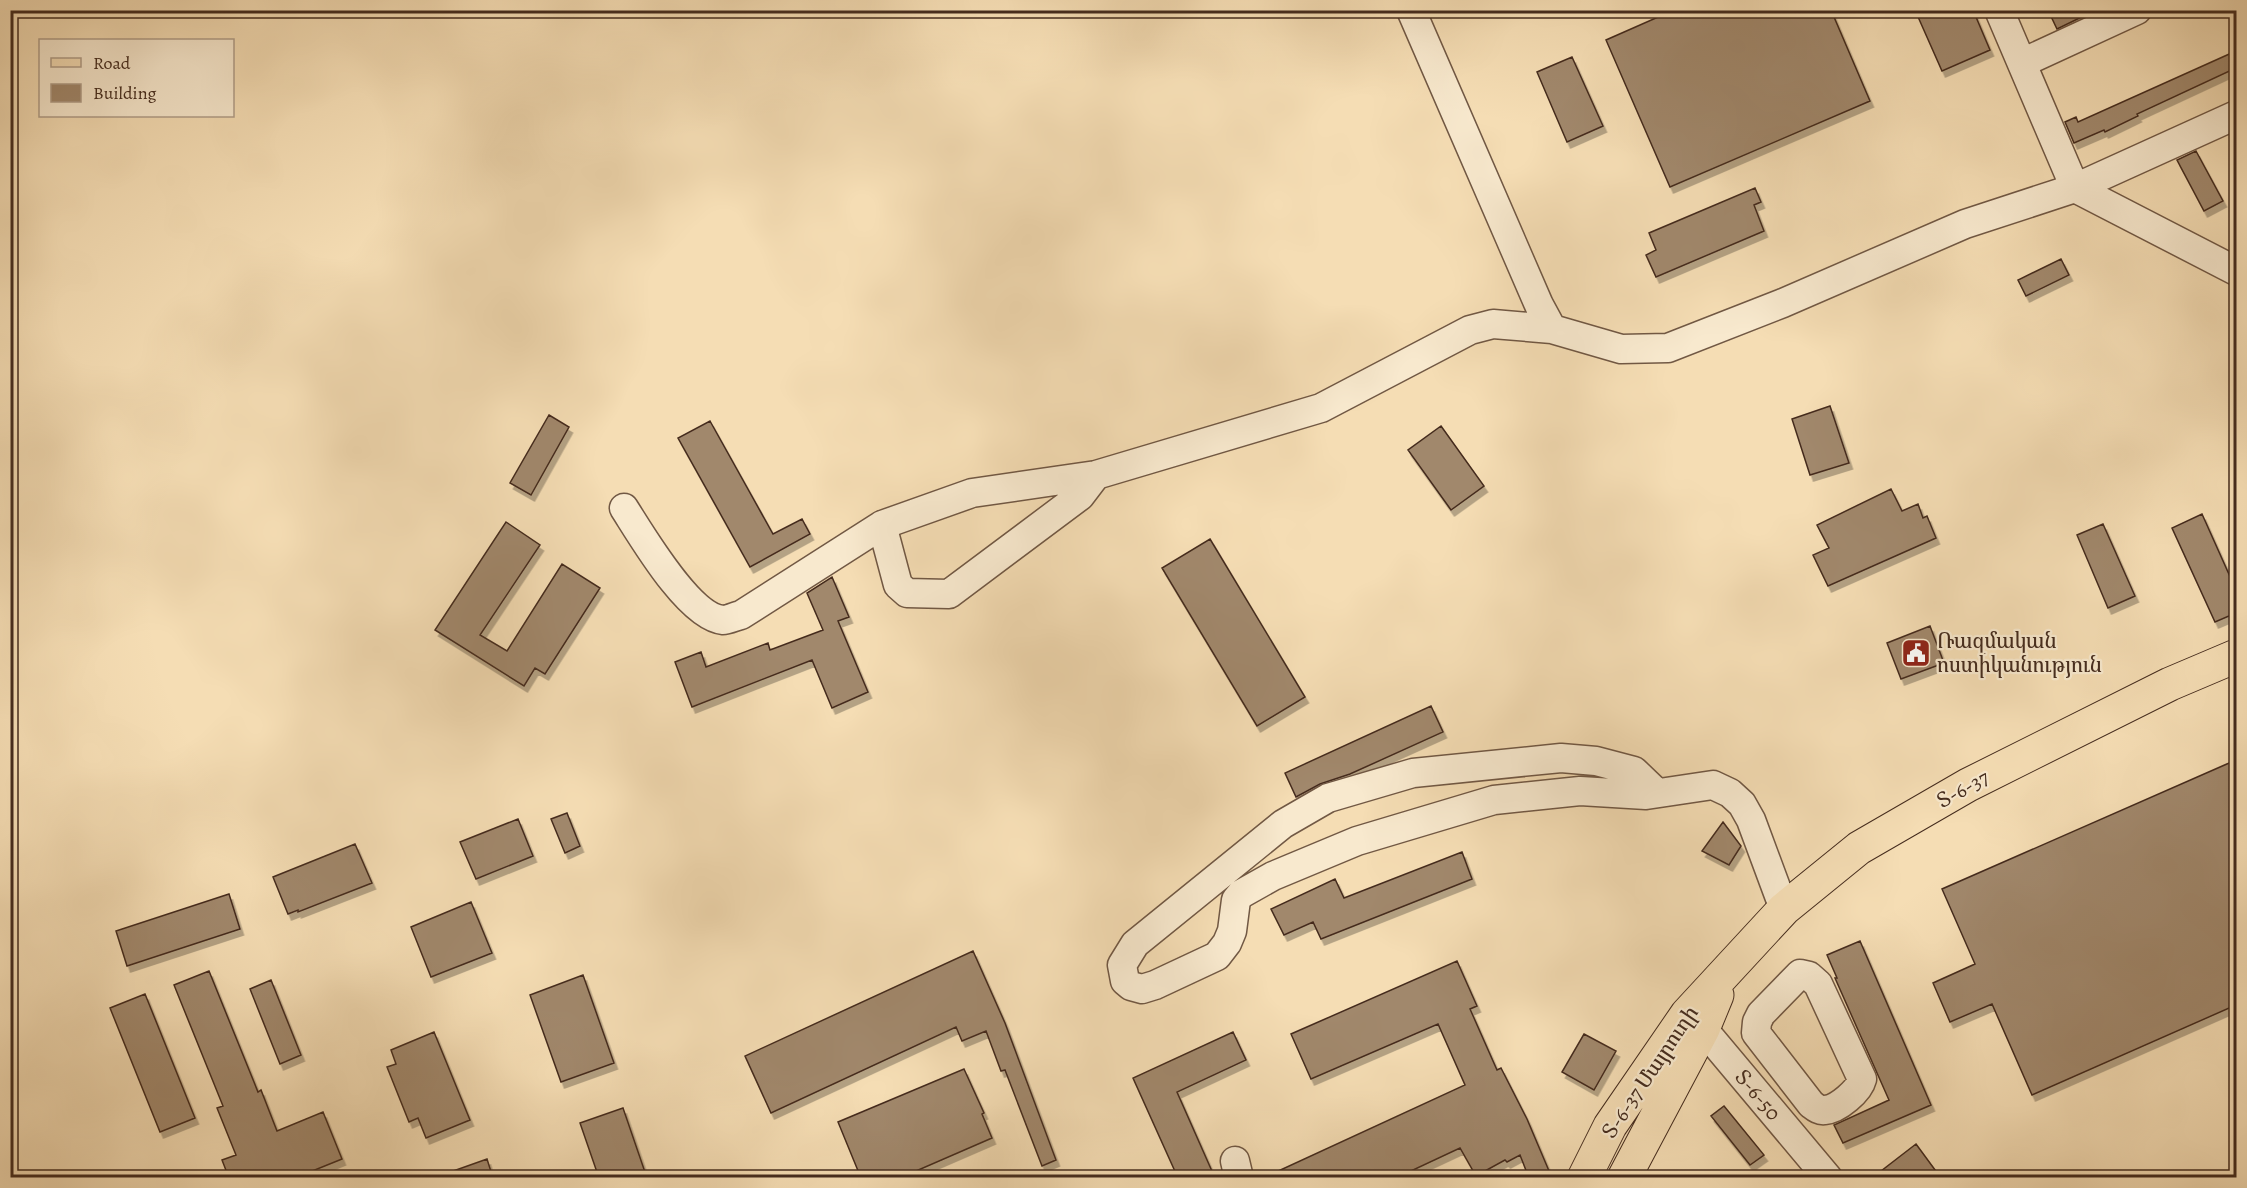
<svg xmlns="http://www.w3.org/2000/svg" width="2247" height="1188" font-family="Alegreya,'Noto Serif Armenian',serif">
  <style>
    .building { fill: #a1886c; stroke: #452c1e; stroke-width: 1.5; filter: url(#shadow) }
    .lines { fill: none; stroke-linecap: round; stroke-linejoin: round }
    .minor-casing { stroke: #715844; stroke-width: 31 }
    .major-casing { stroke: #452c1e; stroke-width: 35 }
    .minor { stroke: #f8e9ce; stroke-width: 28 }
    .major { stroke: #f5ddb4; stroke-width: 33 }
    .labels { text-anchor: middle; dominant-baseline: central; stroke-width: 4.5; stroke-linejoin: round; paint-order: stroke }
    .poi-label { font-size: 21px; fill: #452c1e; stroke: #f8e9ce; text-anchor: start }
    .street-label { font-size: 21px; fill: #452c1e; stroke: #f8e9ce }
  </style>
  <defs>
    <filter id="shadow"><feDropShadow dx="3.5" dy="6" stdDeviation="0" flood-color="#0004"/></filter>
  </defs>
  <rect width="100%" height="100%" fill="#f5ddb4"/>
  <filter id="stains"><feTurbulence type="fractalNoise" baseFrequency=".00333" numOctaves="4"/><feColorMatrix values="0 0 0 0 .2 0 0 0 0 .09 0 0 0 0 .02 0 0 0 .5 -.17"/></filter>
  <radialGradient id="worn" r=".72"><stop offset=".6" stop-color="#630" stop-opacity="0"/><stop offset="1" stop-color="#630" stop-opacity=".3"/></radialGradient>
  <!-- building -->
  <path class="building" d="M1674,10H1831L1870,101L1670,187L1606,40Z
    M1915,10H1973L1990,50L1942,71Z
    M2048,10H2096L2057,29Z
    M2236,51V68L2137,114L2138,116L2105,132L2104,130L2074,143L2065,122L2076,117L2078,122Z
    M1572,57L1603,126L1567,142L1537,72Z
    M2196,151L2223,201L2204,211L2177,160Z
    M1755,188L1761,202L1754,205L1764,231L1656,277L1646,255L1656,250L1649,233Z
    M2061,259L2069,275L2026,296L2018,280Z
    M1830,406L1849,463L1810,475L1792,419Z
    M549,415L569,427L531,495L510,483Z
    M710,421L773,534L802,519L810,534L750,567L678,438Z
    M1441,426L1484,486L1451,510L1408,450Z
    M1891,489L1902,511L1918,504L1923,518L1927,516L1936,538L1828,586L1813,555L1829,548L1817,525Z
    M2202,514L2236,590V613L2215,622L2172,528Z
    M506,522L540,545L480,635L507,651L562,564L600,588L545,674L535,668L524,686L435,630Z
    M2103,524L2135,596L2108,608L2077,535Z
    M1210,539L1305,697L1257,726L1162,568Z
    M832,577L849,617L838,621L868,692L832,708L812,660L692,707L675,662L701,652L706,667L768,643L770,650L823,630L807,593Z
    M1930,626L1944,663L1901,679L1887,643Z
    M1431,706L1443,732L1350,774L1320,784L1296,797L1285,773Z
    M2236,760V1005L2032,1095L1992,1004L1950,1022L1933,983L1975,964L1942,889Z
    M567,813L580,846L565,853L551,819Z
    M518,819L533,856L476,879L460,842Z
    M1723,822L1741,846L1729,865L1702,851Z
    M355,844L372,883L298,912V910L288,914L273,877Z
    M1462,852L1472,879L1321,939L1313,922L1284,935L1271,909L1335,879L1344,898Z
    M229,894L240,929L127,966L116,931Z
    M471,902L492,953L431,977L411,927Z
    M1860,941L1931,1105L1843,1143L1834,1125L1889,1100L1835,978H1837L1827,955Z
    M973,951L1005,1023L1056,1160L1042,1166L1005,1070L1001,1071L986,1031L962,1041L956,1027L771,1113L745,1056Z
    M1457,961L1477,1006L1470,1009L1497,1070L1501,1068L1527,1119L1552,1178H1529L1520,1155L1507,1162L1505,1160L1476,1176L1460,1148L1396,1178H1263L1465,1085L1438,1024L1311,1079L1291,1034Z
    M209,971L258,1092L261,1090L277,1131L323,1112L342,1159L295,1178H229L222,1160L236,1155L217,1108L223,1106L174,985Z
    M583,975L614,1063L561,1082L530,995Z
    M271,980L301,1055L280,1064L250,989Z
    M145,994L195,1118L160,1132L110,1008Z
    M434,1032L470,1120L426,1138L418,1118L409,1122L387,1067L396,1064L391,1050Z
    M1233,1032L1246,1060L1177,1092L1215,1178H1178L1133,1078Z
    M1584,1034L1616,1051L1594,1090L1562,1072Z
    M964,1069L984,1113L982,1114L992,1138L900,1178H861L838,1122Z
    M1724,1106L1764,1155L1750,1165L1711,1116Z
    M623,1108L647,1178H599L580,1123Z
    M1916,1144L1941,1178H1872Z
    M487,1159L493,1178H443L442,1175Z"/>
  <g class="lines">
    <!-- minor casing -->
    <g class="minor-casing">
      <path id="minor" d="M1411,10L1539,305L1552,329L1621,349L1668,348L1783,303L1965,224L2075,188L1999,10
        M2022,63L2137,10
        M2236,115L2075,188L2236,271
        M1096,475L1080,496L949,594L907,593L898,585L882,525L972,493L1096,475L1321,408L1470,330L1493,324L1552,329
        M624,508C642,536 689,617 723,620C728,620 736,616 741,615L882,525
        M1657,793L1634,771L1596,761L1561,758L1413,773L1328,798L1283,824L1135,944L1122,965L1125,981L1131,986L1142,989L1155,985L1217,956L1227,943L1232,931L1236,900L1241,894L1273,876L1357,841L1494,800L1580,791L1646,795L1713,785L1730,793L1742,804L1751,820L1784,909
        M1800,974L1809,976L1818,984L1862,1079C1859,1091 1838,1109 1825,1110C1819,1111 1815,1107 1811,1104L1756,1033L1757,1022L1761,1014Z
        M1688,1016L1703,1029L1828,1178
        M1235,1161L1239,1178"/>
    </g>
    <!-- major casing -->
    <g class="major-casing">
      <path id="major" d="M1584,1178L1610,1126L1687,1014L1784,909L1859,848L1968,785L2170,684L2236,656
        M1624,1178L1703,1029L1717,995"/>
    </g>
    <!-- minor -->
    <use href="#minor" class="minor"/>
    <!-- major -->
    <use href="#major" class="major"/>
  </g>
  <!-- icons -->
  <defs>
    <g id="civic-square" transform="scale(1.5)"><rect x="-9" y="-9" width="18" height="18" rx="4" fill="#8f2418" stroke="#f8e9ce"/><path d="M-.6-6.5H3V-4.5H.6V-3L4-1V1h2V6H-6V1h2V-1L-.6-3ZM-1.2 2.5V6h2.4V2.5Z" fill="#fff"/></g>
  </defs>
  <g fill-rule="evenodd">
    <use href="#civic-square" x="1916" y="653"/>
  </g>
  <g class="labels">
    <!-- poi labels -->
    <g class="poi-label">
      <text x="1937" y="641">Ռազմական<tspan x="1937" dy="24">ոստիկանություն</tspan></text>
    </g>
    <!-- street labels -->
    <g class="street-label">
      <text transform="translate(1963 789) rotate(-29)">Տ-6-37</text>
      <text transform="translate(1650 1072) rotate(-56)">Տ-6-37 Մայրուղի</text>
      <text transform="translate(1758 1095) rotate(50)">Տ-6-50</text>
    </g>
  </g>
  <!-- margin -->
  <rect width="2247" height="1188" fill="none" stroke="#f5ddb4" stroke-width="36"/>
  <rect x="12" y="12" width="2223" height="1164" fill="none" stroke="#452c1e" stroke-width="3"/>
  <rect x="18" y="18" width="2211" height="1152" fill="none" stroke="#452c1e" stroke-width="1.5"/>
  <!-- legend -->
  <rect x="39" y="39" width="195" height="78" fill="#f8e9ce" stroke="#b09d88" stroke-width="1.5"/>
  <rect x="51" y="58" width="30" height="9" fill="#f5ddb4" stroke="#b09d88" stroke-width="1.5"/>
  <text x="93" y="69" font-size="18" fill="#452c1e">Road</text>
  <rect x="51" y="84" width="30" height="18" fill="#a1886c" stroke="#b09d88" stroke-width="1.5"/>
  <text x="93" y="99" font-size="18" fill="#452c1e">Building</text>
  <rect width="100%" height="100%" filter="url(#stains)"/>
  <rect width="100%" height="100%" fill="url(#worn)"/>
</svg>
